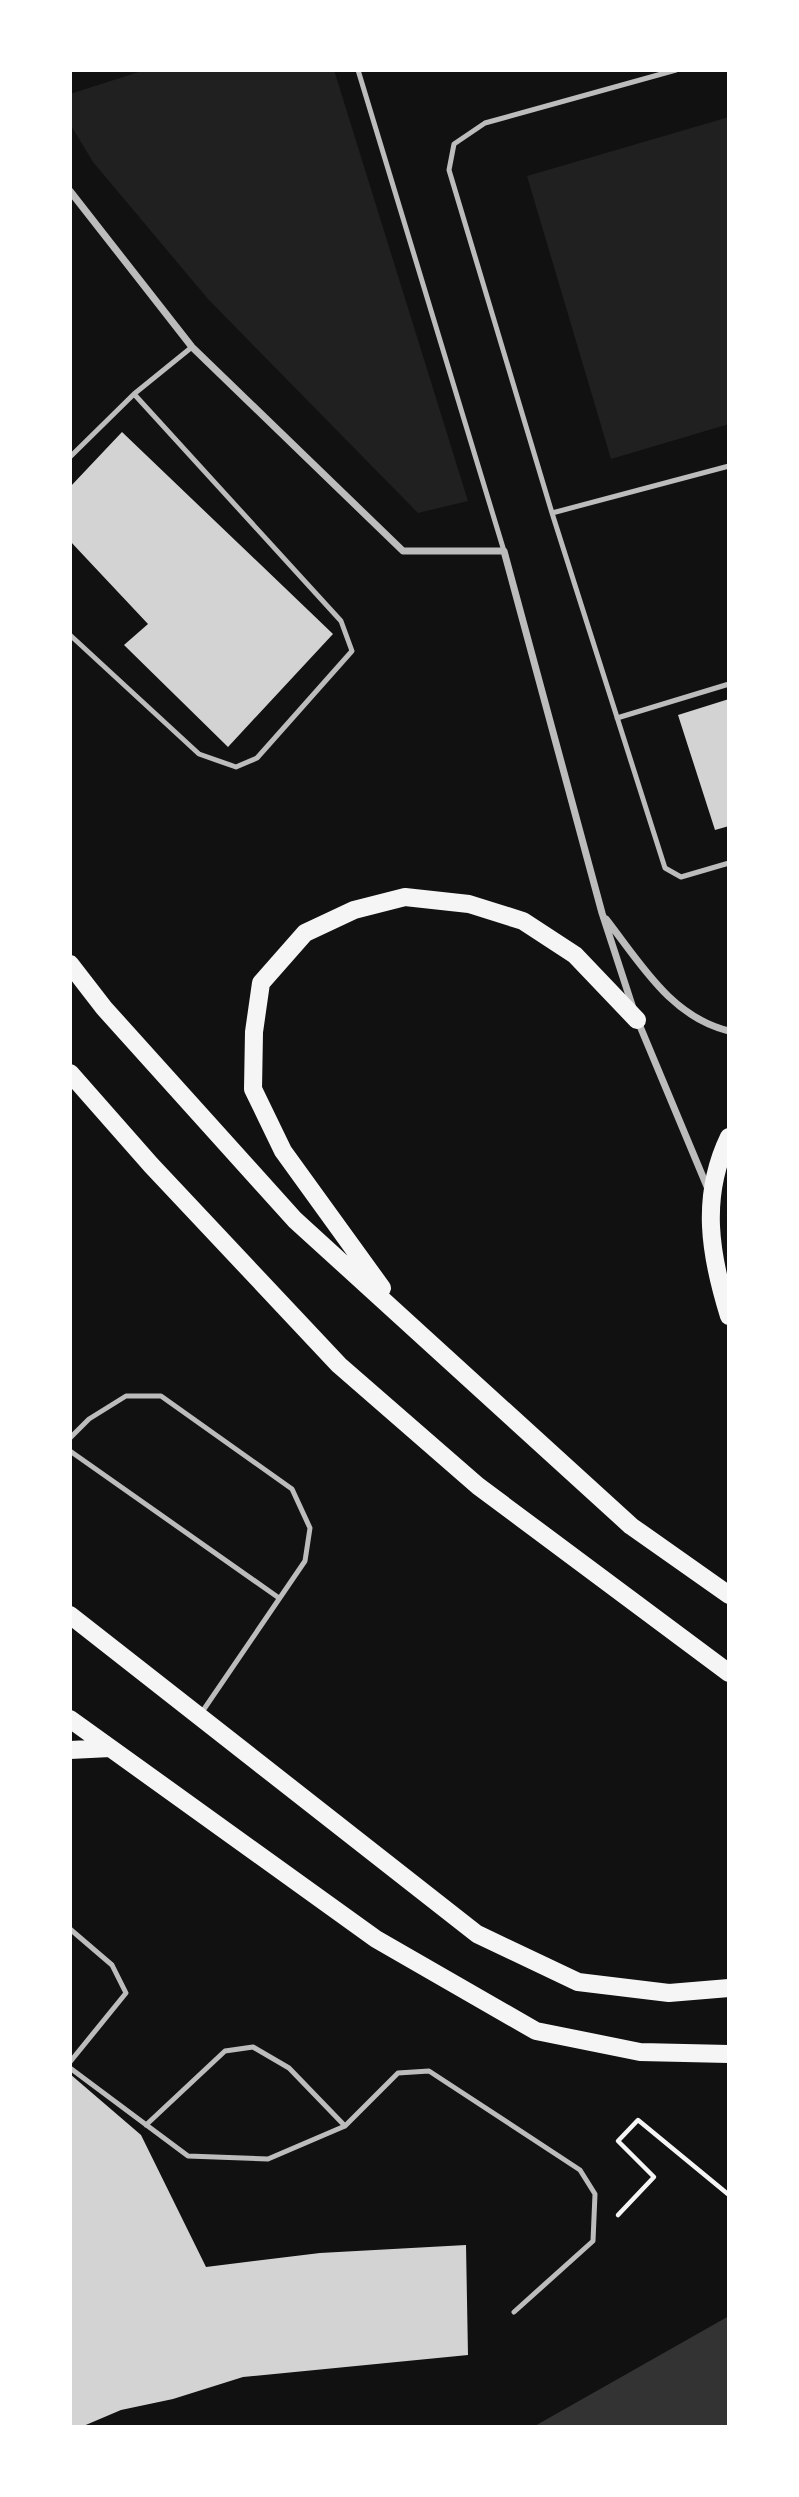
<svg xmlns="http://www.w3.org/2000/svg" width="799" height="2497" font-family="'Golos Text',sans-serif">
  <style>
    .green { fill: #202020 }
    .water { fill: #333 }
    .building { fill: #d3d3d3 }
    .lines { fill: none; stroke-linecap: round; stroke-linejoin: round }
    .path { stroke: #f5f5f5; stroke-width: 4.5 }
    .service { stroke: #bcbcbc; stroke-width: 5 }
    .minor { stroke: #bcbcbc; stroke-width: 7 }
    .primary { stroke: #f5f5f5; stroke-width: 18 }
  </style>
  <rect width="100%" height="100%" fill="#111"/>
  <!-- green -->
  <path class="green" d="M145,70H334L468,501L418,513L208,299L93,162L70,124V94Z
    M729,117V424L611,459L527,176Z"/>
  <!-- water -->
  <path class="water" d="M729,2316V2427H533Z"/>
  <!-- building -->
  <path class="building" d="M122,432L333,634L228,747L124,645L148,624L70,541V487Z
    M729,699V826L715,830L678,715Z
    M70,2074L141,2135L206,2267L320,2253L466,2245L468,2355L243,2377L173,2399L121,2410L81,2427H70Z"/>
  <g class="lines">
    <!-- path -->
    <path class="path" d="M618,2215L654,2177L618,2141L638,2120L729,2195"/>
    <!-- service -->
    <path class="service" d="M358,70L504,551
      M676,70L485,123L454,144L449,170L552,513L665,868L681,877L729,863
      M70,457L134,394L192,347
      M552,513L729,466
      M70,635L199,754L236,767L257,758L352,651L341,621L134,394
      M617,718L729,684
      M70,1438L89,1419L126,1396H161L292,1489L310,1528L305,1561L200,1715
      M70,1451L279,1598
      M70,1929L112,1965L126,1993L70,2062
      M70,2068L188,2156L268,2159L345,2126L398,2073L429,2071L580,2170L595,2194L593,2241L514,2312
      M146,2125L225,2051L253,2047L289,2068L345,2126"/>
    <!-- minor -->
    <path class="minor" d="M70,191L192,347L403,551H504L602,913L633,1008
      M606,919C641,964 671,1017 729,1031
      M637,1019L708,1189"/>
    <!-- primary -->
    <path class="primary" d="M70,964L104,1008L295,1220L631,1526L729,1595
      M70,1073L151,1165L339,1365L478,1486L729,1673
      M729,1137C700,1197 710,1255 729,1316
      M382,1288L283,1151L253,1089L254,1032L261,983L305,933L354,910L405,897L469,904L523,921L575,955L637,1020
      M70,1615L477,1934L578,1982L669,1993L729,1988
      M70,1719L376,1939L536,2031L640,2052L729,2054
      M70,1750L110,1748"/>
  </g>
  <!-- border -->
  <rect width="799" height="2497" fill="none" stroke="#ffffff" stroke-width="144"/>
</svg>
